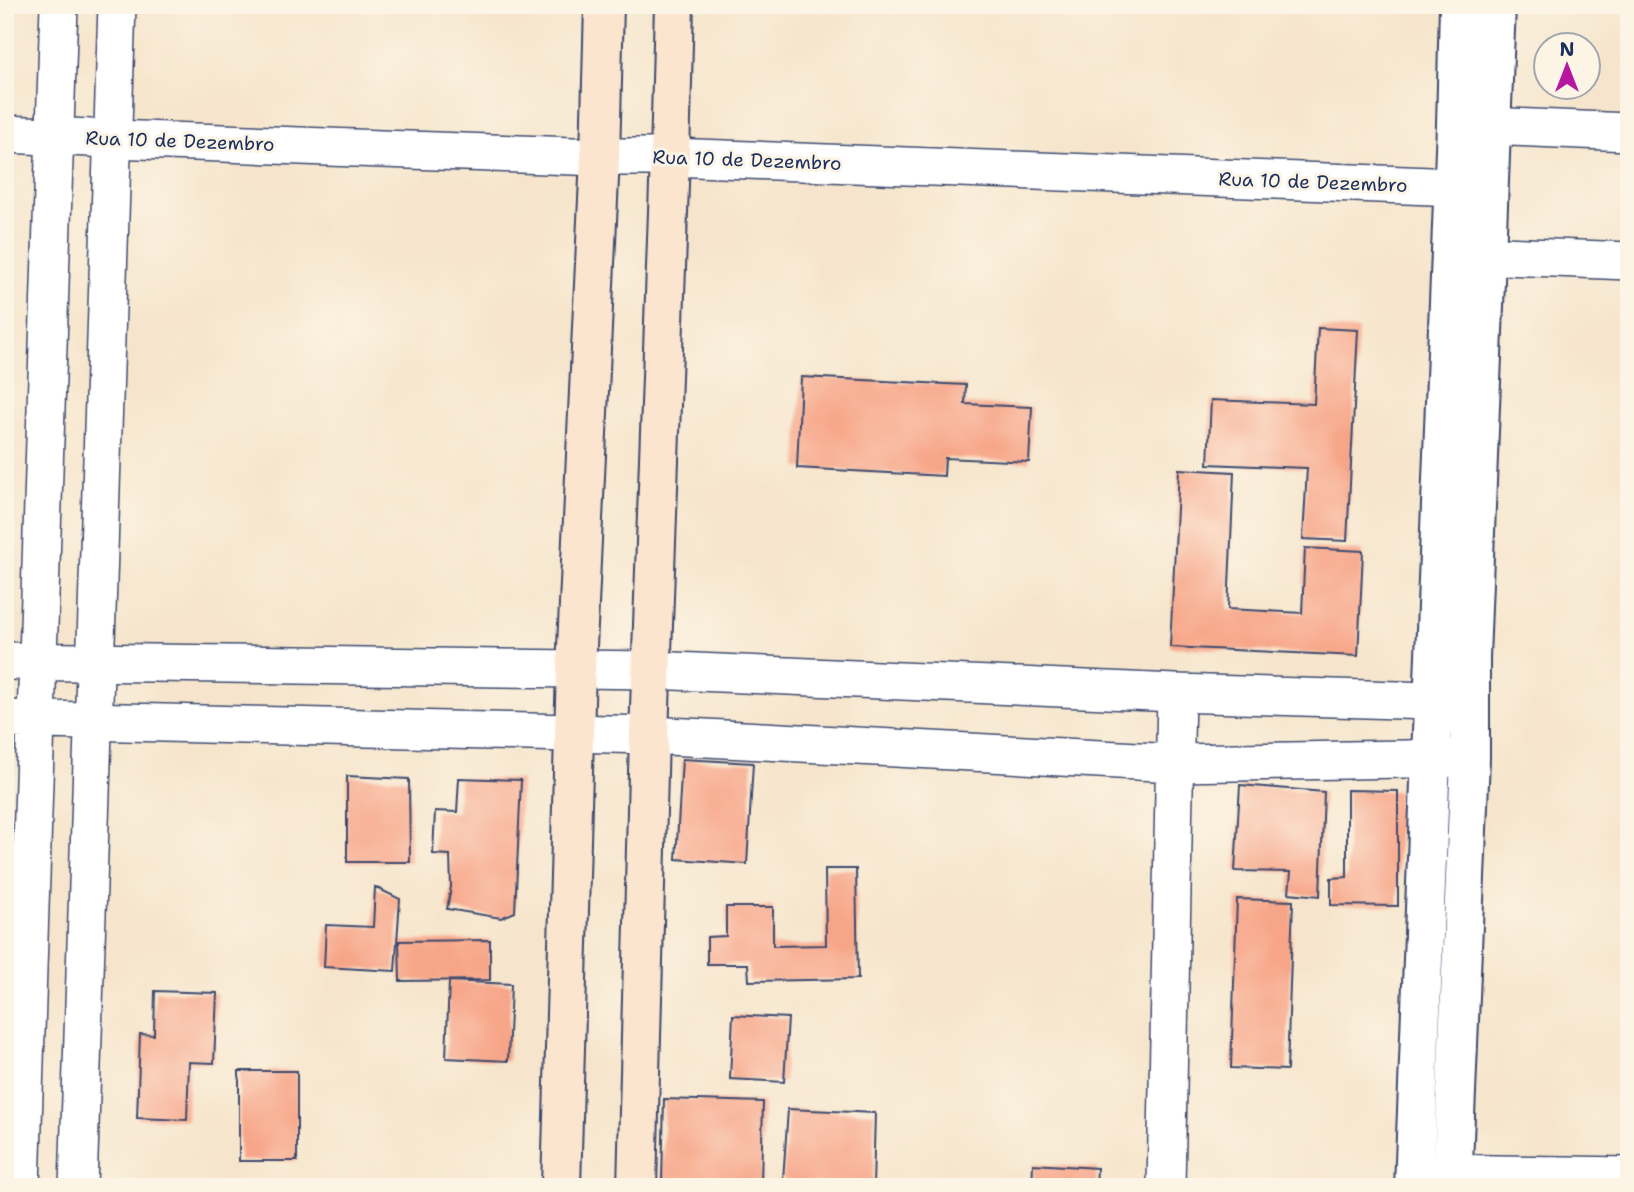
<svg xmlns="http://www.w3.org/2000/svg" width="1634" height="1192" font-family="'Shantell Sans',sans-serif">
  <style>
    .building { fill: #f7a588 }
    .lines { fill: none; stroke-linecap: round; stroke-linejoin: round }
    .minor-casing { stroke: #3c4a6e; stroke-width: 40 }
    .tertiary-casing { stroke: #3c4a6e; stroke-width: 42 }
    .secondary-casing { stroke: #3c4a6e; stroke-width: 42 }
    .minor { stroke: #fff; stroke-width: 37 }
    .tertiary { stroke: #fff; stroke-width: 38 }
    .secondary { stroke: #fce5cf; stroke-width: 38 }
    .labels { text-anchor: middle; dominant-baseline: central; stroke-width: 6; stroke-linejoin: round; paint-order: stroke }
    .street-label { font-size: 19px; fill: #1b2f5e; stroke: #fcf5e5 }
  </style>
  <rect width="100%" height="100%" fill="#fcf5e5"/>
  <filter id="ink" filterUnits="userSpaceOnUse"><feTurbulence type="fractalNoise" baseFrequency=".0143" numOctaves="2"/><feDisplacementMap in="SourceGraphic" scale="14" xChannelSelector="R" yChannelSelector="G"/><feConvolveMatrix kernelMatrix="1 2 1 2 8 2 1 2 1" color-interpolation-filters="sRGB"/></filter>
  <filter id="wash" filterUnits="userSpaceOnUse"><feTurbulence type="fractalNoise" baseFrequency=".00686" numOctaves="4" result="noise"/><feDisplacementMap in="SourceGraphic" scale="28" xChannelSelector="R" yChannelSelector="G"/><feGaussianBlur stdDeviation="1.57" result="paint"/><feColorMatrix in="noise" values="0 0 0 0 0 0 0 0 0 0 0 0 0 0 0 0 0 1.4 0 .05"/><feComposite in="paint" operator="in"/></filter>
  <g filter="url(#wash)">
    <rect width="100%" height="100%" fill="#f6e5cc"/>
    <g id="blocks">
      <!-- building -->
      <path class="building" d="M1318,328L1358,330L1347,541L1303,539L1307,468L1208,464L1211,400L1314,404Z
        M801,377L966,385L965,404L1032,407L1029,462L945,458L944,476L797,468Z
        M1179,469L1234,472L1228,609L1302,613L1305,548L1363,551L1358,656L1170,647Z
        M682,759L753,763L747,864L676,859Z
        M347,776L409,779L410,862H347Z
        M459,778L521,780L515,912L501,918L447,909L451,887L450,855L433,854L435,811L457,812Z
        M1240,785L1324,792L1320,896L1289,893L1291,872L1235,871Z
        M1347,790L1398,791V906L1331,905V878L1347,877Z
        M825,869H856L858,979L749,981L748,964H707V937L726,936V907H773V946L826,945Z
        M375,887L400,899L395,971L324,967L326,925L373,927Z
        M1237,899L1293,901L1287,1070L1231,1068Z
        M490,940V980L400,981L399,941Z
        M449,981L511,984L508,1061L446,1058Z
        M155,991L217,993L214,1063L189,1062L187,1120L137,1118L140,1034L154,1035Z
        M733,1015L788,1018L784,1082L730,1079Z
        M239,1071H297V1161H239Z
        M664,1099L763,1102L761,1185L662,1182Z
        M788,1109L875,1113L873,1187L783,1180Z
        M1033,1164L1097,1168L1096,1187H1032Z"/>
    </g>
  </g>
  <g filter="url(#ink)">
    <use href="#blocks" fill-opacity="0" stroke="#3c4a6e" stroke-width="2"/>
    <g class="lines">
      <!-- minor casing -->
      <g class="minor-casing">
        <path id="minor" d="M1462,125L1629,132
          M5,134L112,139L600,157H670L1484,188
          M1455,254L1629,261
          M5,661L651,670L1176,693L1463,702
          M5,719L649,735L1175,763L1463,758
          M1423,1173L1629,1176
          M21,1187L59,5
          M78,1187L117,5
          M1166,1187L1176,693"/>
      </g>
      <!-- tertiary casing -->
      <g class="tertiary-casing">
        <path id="tertiary" d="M1414,1187L1456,125L1459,5
          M1452,1187L1470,758V657L1496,5"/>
      </g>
      <!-- secondary casing -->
      <g class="secondary-casing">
        <path id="secondary" d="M561,1187L576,668L600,157L604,5
          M637,1187L649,735L670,157L674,5"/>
      </g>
      <!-- minor -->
      <use href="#minor" class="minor"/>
      <!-- tertiary -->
      <use href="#tertiary" class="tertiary"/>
      <!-- secondary -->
      <use href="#secondary" class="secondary"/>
    </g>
  </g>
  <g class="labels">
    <!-- street labels -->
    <g class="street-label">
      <text transform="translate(180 141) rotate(2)">Rua 10 de Dezembro</text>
      <text transform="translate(747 160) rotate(2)">Rua 10 de Dezembro</text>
      <text transform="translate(1313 182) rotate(2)">Rua 10 de Dezembro</text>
    </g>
  </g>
  <!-- margin -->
  <rect width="1634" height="1192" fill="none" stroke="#fcf5e5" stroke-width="28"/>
  <!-- north arrow -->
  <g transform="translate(1567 66)"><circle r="33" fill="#fcf5e5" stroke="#a2a6af" stroke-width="2"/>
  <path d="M0-5L12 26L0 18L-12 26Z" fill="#b5179e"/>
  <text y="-10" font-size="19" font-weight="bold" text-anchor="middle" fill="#1b2f5e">N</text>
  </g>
</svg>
